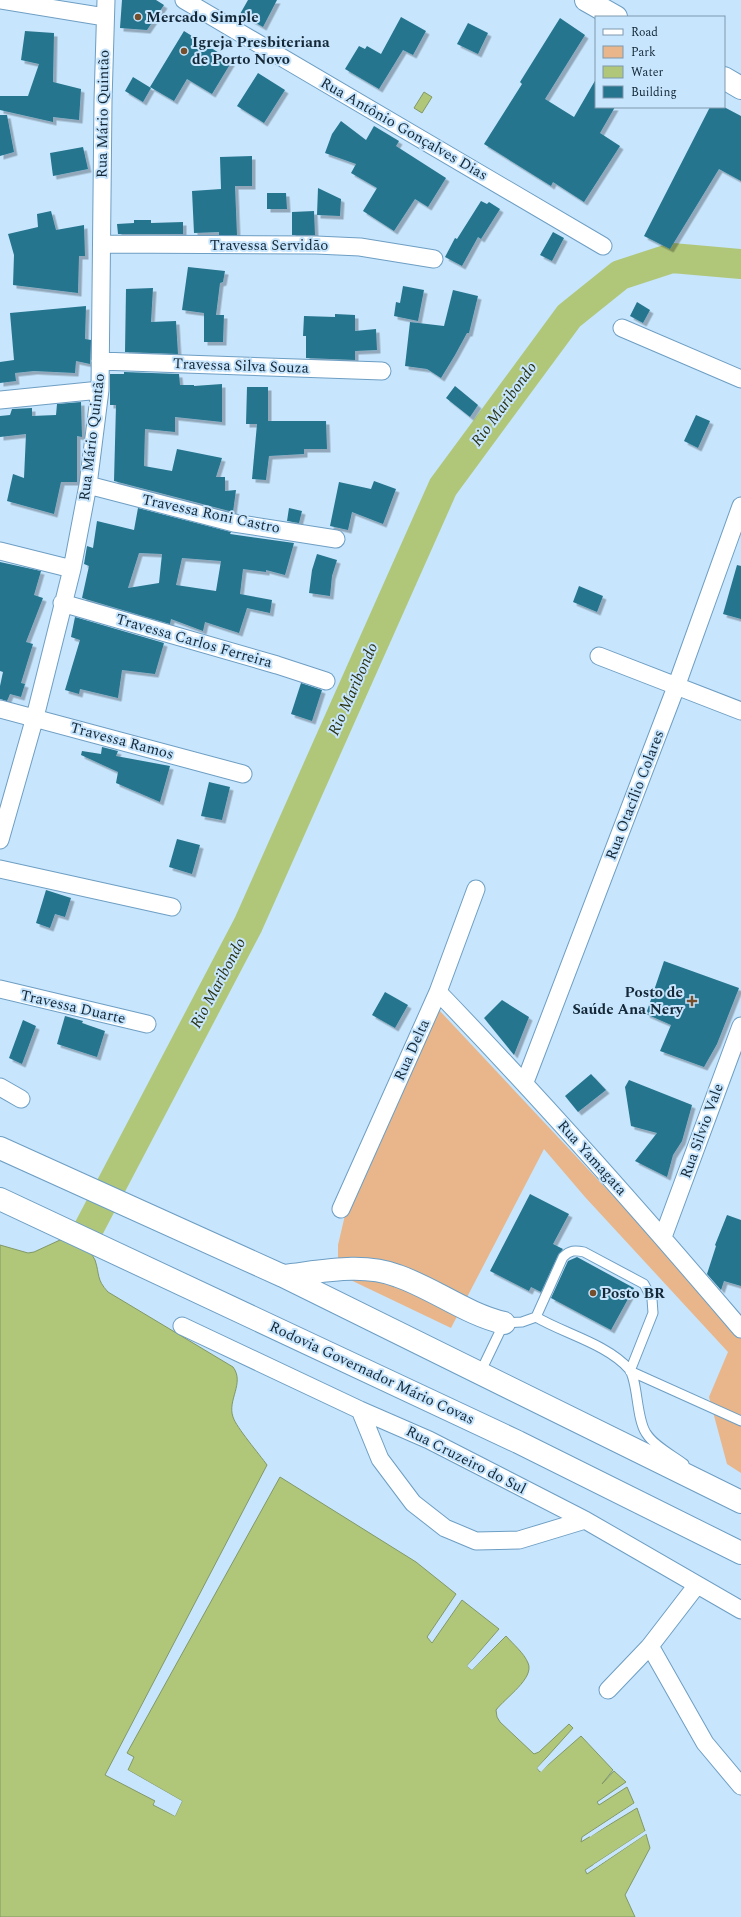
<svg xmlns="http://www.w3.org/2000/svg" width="741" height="1917" font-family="Spectral,serif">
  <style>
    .green { fill: #e8b68a }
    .water { fill: #b0c77a; stroke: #819766 }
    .pier { fill: #c7e5fd }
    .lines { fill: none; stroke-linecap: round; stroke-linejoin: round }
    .river { stroke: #b0c77a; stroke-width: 30 }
    .building { fill: #25758e; fill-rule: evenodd; filter: url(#shadow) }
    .service-casing { stroke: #6d9ec3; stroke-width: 11 }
    .minor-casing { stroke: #6d9ec3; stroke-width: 19 }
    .secondary-casing { stroke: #6d9ec3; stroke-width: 24 }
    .motorway-casing { stroke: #6d9ec3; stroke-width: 24 }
    .service { stroke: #fff; stroke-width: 9 }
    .minor { stroke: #fff; stroke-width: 17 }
    .secondary { stroke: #fff; stroke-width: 22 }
    .motorway { stroke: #fff; stroke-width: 22 }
    .poi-dot { fill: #754e2b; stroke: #c7e5fd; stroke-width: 1.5 }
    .labels { text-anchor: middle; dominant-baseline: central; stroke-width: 4; stroke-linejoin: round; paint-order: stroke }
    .poi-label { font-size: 15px; font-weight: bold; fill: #142837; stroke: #c7e5fd; text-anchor: start }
    .street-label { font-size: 15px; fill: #142837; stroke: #c7e5fd }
    .water-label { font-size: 16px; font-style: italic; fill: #293211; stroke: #c7e5fd }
  </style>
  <defs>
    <filter id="shadow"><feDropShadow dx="3.5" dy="3.5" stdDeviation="0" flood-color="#0004"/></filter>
  </defs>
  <rect width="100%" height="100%" fill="#c7e5fd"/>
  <!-- green -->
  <path class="green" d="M439,1010L675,1262L741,1337V1473L727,1464L709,1397L728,1352L585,1197L544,1149L451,1328L338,1274V1245L349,1198Z"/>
  <!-- water -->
  <path class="water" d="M424,92L432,97L422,113L414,108Z
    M60,1240C70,1242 91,1249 95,1260C100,1275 96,1279 108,1292L233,1367C245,1383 227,1400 233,1417C236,1427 260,1455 267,1465L105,1775L155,1801L153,1805L175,1816L182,1801L128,1770L134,1757L127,1753L280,1477L416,1562L456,1594L427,1637L432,1643L462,1600L499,1629L467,1666L472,1670L506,1636C513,1644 524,1653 528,1663C535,1678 505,1698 496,1710L497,1717L500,1722L534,1754L539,1752L569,1724L573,1728L537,1768L540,1772L581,1736L613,1770L602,1784L614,1771L626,1782L597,1802L599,1805L627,1787L634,1803L582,1837L581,1842L637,1808L645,1831L585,1870L587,1874L646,1834L650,1848L625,1895L635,1917H0V1245L28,1253L34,1252Z"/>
  <!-- pier -->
  <path class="pier" d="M458,1595L429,1637L432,1640L461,1598L432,1642L428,1637Z
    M183,1630L108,1774L156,1799V1804L174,1814L180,1802L127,1772L126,1769L182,1801L175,1816L154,1804L156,1800L107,1774Z
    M499,1631L470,1666L472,1668L505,1636L472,1670L467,1666Z
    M566,1739L539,1768L541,1770L563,1749L541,1772L537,1768Z
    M635,1803V1804L589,1835L588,1834Z
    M636,1806L590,1837L589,1835Z
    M645,1831L646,1834L595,1868L596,1865L594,1867L593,1865Z"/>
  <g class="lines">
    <!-- river -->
    <path class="river" d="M79,1247L248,925L443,487L569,316L620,275L672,258L741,264"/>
  </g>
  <!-- building -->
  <path class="building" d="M122,0H156L164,5L147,30L120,28Z
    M248,0H277L263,27L240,14Z
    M401,17L426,31L413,55L403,50L379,89L345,69L359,46L365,49L367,46L381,54Z
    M560,18L585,35L545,99L574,117L596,79V107H615L600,133L620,146L584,202L553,182L551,186L484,144L522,84L520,82Z
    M468,23L488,33L478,54L457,44Z
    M25,31L54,33L53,82L81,89L79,120L53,117V122L0,110V96H28L39,64L21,60Z
    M184,31L232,61L212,94L187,79L174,101L150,87Z
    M258,73L285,90L264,123L237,106Z
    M133,77L151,88L143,102L125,91Z
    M710,107H724L741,116V181L719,169L670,249L644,236Z
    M0,115H7L14,152L0,156Z
    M341,121L366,140L374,126L399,141L396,146L446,178L428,207L415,199L394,231L363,211L377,188L351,173L356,164L325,153L332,134Z
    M83,147L88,169L53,176L50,153Z
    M252,156V186H235L237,235H219V232L194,233L192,191L221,189L220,157Z
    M318,188L341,199L340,216L317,215Z
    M267,193H286L287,209H267Z
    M481,201L487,204L489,202L500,209L481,239L478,237L462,266L445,257L455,238L457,239Z
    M51,211L56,230L84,225L85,256H79L78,293L13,285L14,255L8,234L38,227L37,214Z
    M314,211L315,235H292V212Z
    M134,220H151V223L183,222V234H118L117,224L134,223Z
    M553,232L564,238L552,261L540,255Z
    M188,267L225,271L223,282L220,283L216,315H224L223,342H204V313L182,310Z
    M403,286L424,290L418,321L394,316L396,302L400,303Z
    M153,288L151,322L176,321L178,354L125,352L126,289Z
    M453,290L478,296L469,333H467L455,355L441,378L427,369L405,366L410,322L444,326Z
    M637,302L650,310L643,323L630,316Z
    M86,306L85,339L91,340L90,364L76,361L75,373L34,371L15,373L16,381L0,383V362L14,360L10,313Z
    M335,314L355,315V331L376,329L377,350L355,351V360L306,358V336H303L304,316L335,317Z
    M124,372L179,374L180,385H194V386L222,384V422L175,417V432L145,429L144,466L172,471L177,449L222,458L216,477H225V491L236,490L233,512L114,481L116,405H110V374H124Z
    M455,386L478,405L470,417L446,398Z
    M247,387H268V421H326L327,449H304V454L269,456L266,480L252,479L257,424H246Z
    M81,402L82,437L77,436V482H61L54,514L7,501L13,474L24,478L26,434L0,437V416L10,415L12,409L32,408V416L56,415L57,404Z
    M696,415L710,421L698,448L684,441Z
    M374,481L396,489L383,524L352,512L348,530L330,526L339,482L371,489Z
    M138,508L231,532L230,534L294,543L285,575L266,570V572L243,569L240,594L272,600L270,613L247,608L239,633L205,622L203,631L171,619L170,624L82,598L89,566L84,564L87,546L93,548L97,521L134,530ZM139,553L162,554L159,583L128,588ZM182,558L221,561L216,591L176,585Z
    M289,508L302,511L299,523L287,521Z
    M317,554L337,560L332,576L330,596L309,593L312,570Z
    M0,562L41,571L34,595L43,598L26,642L33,644L21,683L25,684L21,697L10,694L7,701L0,699V686L3,672L0,671Z
    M737,565L741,566V619L723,614Z
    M579,586L603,596L597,612L573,602Z
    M75,617L164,643L155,674L122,670L118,698L80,689L79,694L65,690L80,640L71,637Z
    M301,683L322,690L312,721L291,714Z
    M102,747L118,751L116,756L170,766L160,802L116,783L118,772L81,755L82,751L101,754Z
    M209,782L230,787L222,820L201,816Z
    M177,839L200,845L192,874L169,867Z
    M46,890L71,898L65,917L55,914L50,928L36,923Z
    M664,961L739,988L717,1044L704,1067L660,1051L671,1025L646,1014Z
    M385,992L408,1005L395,1028L372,1015Z
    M502,1000L529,1017L514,1055L484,1018Z
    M65,1016L83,1021L82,1023L105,1031L97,1057L57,1044Z
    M23,1020L36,1026L22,1064L9,1058Z
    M591,1074L606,1090L578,1112L565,1096Z
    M629,1080L692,1105L682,1141L673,1155L667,1177L635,1161L657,1133L631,1126L625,1087Z
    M530,1194L569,1214L553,1244L563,1249L558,1255L541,1292L531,1287L529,1291L490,1271Z
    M727,1215L741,1220V1286L724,1281L721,1290L707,1274L716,1246L715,1245Z
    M577,1257L634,1288L611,1330L551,1298L568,1261Z"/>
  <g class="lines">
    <!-- service casing -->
    <g class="service-casing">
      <path id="service" d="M536,1317L563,1257C570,1250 575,1250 584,1252L644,1284L652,1299L653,1313L630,1371L741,1421
        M480,1373L504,1323L522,1322L536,1317C565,1334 607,1344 629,1369C638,1380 636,1418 646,1433C654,1446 672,1455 684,1464"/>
    </g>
    <!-- minor casing -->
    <g class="minor-casing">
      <path id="minor" d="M0,0L105,17
        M184,0L603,246
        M102,244L316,245L360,247L434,259
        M622,328L741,379
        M100,361L382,371
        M0,400L100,390
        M88,485L234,523L336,539
        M0,551L72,569
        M62,603L277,665L326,681
        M599,656L741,711
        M0,709L243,774
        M0,840L35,717L72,569L88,485L100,390L103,101L106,0
        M0,869L172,907
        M0,989L147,1024
        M438,992C543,1101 643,1214 741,1329
        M525,1082L676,687L741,506
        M0,1087L21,1099
        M341,1209L438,992L476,889
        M663,1237L741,1026
        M182,1326L360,1410L429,1440L585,1520L741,1610
        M360,1410L380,1459L413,1503L445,1528L476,1541L519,1540L585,1520
        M650,1646L705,1743L741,1786
        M608,1690L650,1646L697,1585"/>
    </g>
    <!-- secondary casing -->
    <g class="secondary-casing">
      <path id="secondary" d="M586,0L616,17
        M724,78L741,88"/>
    </g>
    <!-- motorway casing -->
    <g class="motorway-casing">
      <path id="motorway" d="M0,1148L283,1276L741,1502
        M0,1199L518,1442L741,1553
        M283,1276C320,1272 362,1262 398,1276C435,1289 466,1314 504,1323"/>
    </g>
    <!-- service -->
    <use href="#service" class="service"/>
    <!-- minor -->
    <use href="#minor" class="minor"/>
    <!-- secondary -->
    <use href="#secondary" class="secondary"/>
    <!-- motorway -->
    <use href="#motorway" class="motorway"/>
  </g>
  <!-- markers -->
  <g class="poi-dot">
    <circle cx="138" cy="17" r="4"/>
    <circle cx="184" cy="51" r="4"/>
    <path d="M690 995h4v4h4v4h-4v4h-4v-4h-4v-4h4z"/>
    <circle cx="593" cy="1293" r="4"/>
  </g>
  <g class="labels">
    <!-- poi labels -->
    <g class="poi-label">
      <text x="146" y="17">Mercado Simple</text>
      <text x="192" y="42">Igreja Presbiteriana<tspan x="192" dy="17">de Porto Novo</tspan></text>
      <text x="683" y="992" text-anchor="end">Posto de<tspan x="683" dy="17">Saúde Ana Nery</tspan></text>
      <text x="601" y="1293">Posto BR</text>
    </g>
    <!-- street labels -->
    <g class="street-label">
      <text transform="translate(103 114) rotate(-89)">Rua Mário Quintão</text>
      <text transform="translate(404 129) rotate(30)">Rua Antônio Gonçalves Dias</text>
      <text x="269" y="245">Travessa Servidão</text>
      <text transform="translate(241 366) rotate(2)">Travessa Silva Souza</text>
      <text transform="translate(92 437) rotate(-83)">Rua Mário Quintão</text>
      <text transform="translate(211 514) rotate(12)">Travessa Roni Castro</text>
      <text transform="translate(194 641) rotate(16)">Travessa Carlos Ferreira</text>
      <text transform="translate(122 741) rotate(15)">Travessa Ramos</text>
      <text transform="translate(635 795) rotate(-69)">Rua Otacílio Colares</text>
      <text transform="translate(73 1007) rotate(13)">Travessa Duarte</text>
      <text transform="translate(412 1050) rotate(-66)">Rua Delta</text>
      <text transform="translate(702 1131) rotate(-70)">Rua Silvio Vale</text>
      <text transform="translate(592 1158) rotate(48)">Rua Yamagata</text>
      <text transform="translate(372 1373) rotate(25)">Rodovia Governador Mário Covas</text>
      <text transform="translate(466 1460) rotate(27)">Rua Cruzeiro do Sul</text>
    </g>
    <!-- water labels -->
    <g class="water-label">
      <text transform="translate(504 404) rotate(-54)">Rio Maribondo</text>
      <text transform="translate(353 689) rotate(-66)">Rio Maribondo</text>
      <text transform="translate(218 983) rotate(-62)">Rio Maribondo</text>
    </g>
  </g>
  <!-- legend -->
  <rect x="595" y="16" width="130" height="92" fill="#c7e5fd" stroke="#7f99ae"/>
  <rect x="603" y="29" width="20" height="6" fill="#ffffff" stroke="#7f99ae"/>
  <text x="631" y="36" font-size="12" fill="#142837">Road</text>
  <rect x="603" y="46" width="20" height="12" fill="#e8b68a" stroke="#7f99ae"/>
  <text x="631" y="56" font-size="12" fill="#142837">Park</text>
  <rect x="603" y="66" width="20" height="12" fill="#b0c77a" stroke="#7f99ae"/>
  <text x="631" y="76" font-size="12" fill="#142837">Water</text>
  <rect x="603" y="86" width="20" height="12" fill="#25758e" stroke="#7f99ae"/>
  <text x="631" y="96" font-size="12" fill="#142837">Building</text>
</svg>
